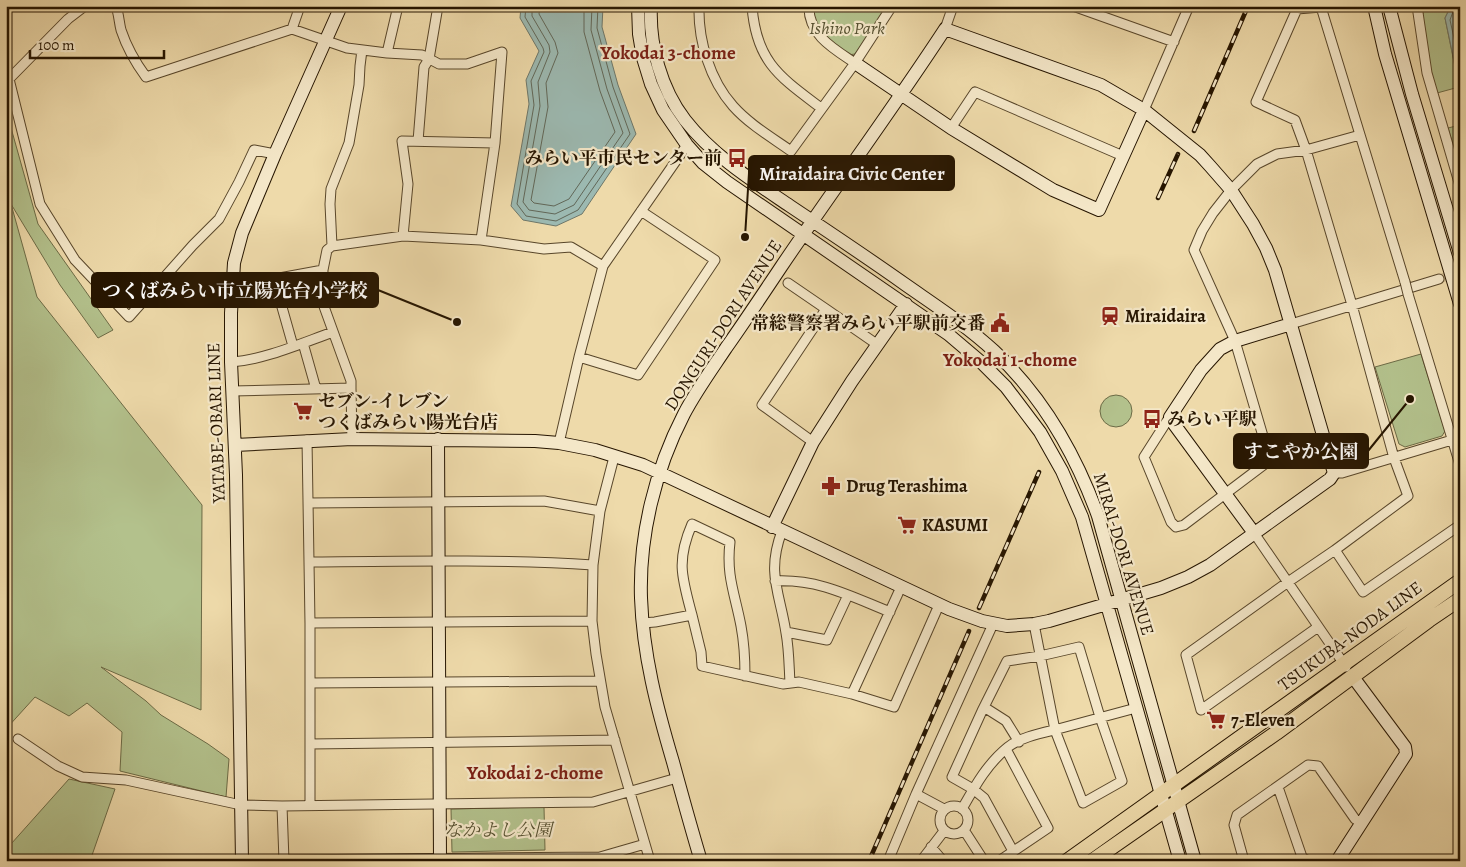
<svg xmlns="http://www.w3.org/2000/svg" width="1466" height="867" font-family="Alegreya,'Noto Serif JP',serif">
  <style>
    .green { fill: #b3c18c; stroke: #6c6b46 }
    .water { fill: #9cb9b1; stroke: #6d776a }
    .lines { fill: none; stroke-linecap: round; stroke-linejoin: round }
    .shore { stroke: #616758; stroke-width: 1 }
    .street-tunnel { stroke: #d0bc90; stroke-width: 9; stroke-dasharray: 9 4.5; stroke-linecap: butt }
    .street-casing { stroke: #58462a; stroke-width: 11 }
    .secondary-casing { stroke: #261500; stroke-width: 14 }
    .primary-casing { stroke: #261500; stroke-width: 16 }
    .street { stroke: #f4e7c8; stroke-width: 9 }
    .secondary { stroke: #f4e7c8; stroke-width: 12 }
    .primary { stroke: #eedaaa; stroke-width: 14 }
    .rail-casing { stroke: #261500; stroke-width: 4.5 }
    .rail { stroke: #f4e7c8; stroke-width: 2.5; stroke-dasharray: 8; stroke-linecap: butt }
    .street-bridge-casing { stroke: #58462a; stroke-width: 11; stroke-linecap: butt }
    .street-bridge { stroke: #f4e7c8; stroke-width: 9 }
    .labels { text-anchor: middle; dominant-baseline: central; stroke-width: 4.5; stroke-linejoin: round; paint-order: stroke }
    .park-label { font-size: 18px; font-style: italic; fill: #575131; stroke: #f4e7c8 }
    .poi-label { font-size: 18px; font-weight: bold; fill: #261500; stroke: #f4e7c8; text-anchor: start }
    .street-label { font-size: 18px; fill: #261500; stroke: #f4e7c8 }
    .neighbourhood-label { font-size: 19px; font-weight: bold; fill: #7a1f14; stroke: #f4e7c8 }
    .leader { fill: none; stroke: #261500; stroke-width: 2 }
    .callout-dot { fill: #261500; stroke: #f4e7c8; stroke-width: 2 }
    .callout { fill: #261500; stroke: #261500; stroke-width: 2 }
    .callout-label { font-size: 19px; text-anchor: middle; font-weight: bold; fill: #fff }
  </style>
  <rect width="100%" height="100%" fill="#eedaaa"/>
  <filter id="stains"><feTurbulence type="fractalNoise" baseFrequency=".004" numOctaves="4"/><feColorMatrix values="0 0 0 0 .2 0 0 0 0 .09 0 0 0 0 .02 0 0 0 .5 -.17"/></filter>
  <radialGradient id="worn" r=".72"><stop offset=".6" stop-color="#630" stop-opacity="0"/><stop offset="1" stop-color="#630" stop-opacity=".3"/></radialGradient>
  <!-- green -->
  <path class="green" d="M813,6H889L855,54L848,55C831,42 813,29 813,6Z
    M1426,6H1451L1445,18L1459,87L1437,93L1430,68L1421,18Z
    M6,110L38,224L113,330L98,338L60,285L11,204L37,297L202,505L201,710L101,667L146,701L161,715L208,744L229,759L226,797L120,771L122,732L87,703L69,716L35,697L6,729Z
    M1460,125V168L1448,128Z
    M1421,354L1445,431L1442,436L1405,447L1399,444L1375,367Z
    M1100 411a16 16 0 1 1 32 0a16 16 0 1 1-32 0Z
    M69,779L115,789L90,861H6V845L11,844Z
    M544,807L545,850L452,852L451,809Z"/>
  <!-- water -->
  <path class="water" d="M521,6H603L602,27L618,85L636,134L582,214L556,226L523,220L511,206L529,104L526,80L539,51L520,18Z
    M1451,6H1460V89L1445,18Z"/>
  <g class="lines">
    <!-- shore -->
    <path class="shore" d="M526,6L525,17L543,48L544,52L531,81L534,105L517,204L526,216L556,221L578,210L630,134L613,87L597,28L598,6
      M532,6V16L549,45L550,52L538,82L540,106L523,202L529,210L555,214L574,205L623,133L607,89L591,30L592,6
      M540,6L539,14L555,42L558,53L546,83L548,107L531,200L534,203L554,206L569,199L615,132L600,91L584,32V6
      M1455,6L1450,20L1460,65"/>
    <!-- street-tunnel -->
    <path class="street-tunnel" d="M1439,279L1460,272"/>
    <!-- street casing -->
    <g class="street-casing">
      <path id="street" d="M85,6L68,19L9,79L40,204L75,260L129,317L193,245L219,219L239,182L254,150L275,154
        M116,6C119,15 119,22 121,30C127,48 135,62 146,77L292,29
        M300,6L292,29L347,48L387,53L422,55L439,64H467L502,52L495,143L481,240
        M699,6C698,41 710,80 733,106C749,124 771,137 791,151L855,63L892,6
        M752,6C756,62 780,77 821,108
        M809,6C808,35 834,49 855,63
        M1073,6L1174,42
        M1417,6L1427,73L1460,186
        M945,29L953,6
        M387,53L398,6
        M1144,110L1189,6
        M951,128L975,92L1123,156
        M418,141L424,67L429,59L438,6
        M403,236L408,184L402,141L495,143
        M332,246L330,204L331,189L349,143L359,85L360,66L362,50
        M1405,282L1321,7L1297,9L1256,102L1295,120L1306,150L1352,305L1394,458L1408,496L1335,550L1363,592L1460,525
        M788,283L826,309
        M1408,294L1460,465
        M1291,324L1439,279
        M303,343L316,389
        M293,346L274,279L323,270
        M579,357L638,375L715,260L641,211
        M231,362C264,360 302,343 333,332
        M351,388V381L322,301L323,270L327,250L332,246L403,236L481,240L544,249L571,247L603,266
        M232,391L351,388L352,439
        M1171,419L1167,421L1144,457L1171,522L1176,527L1184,525L1270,460L1235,341L1194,250L1202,231L1213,213L1231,190L1257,164L1277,154L1306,150L1360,135
        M307,440L310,623V805
        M813,442L762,405L826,309L878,345
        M559,443L579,357L603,266L687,145
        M613,461L600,511L593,565L592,621L596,654L605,707L650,861
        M1334,473H1342L1452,440
        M309,503L544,501L600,511
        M782,531C766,573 780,593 786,633C789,649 789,666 790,683
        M1254,533L1346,667
        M309,562C404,561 498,559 593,565
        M775,581C819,579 850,596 890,612
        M692,615C682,578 676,561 692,524L730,542C726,576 735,594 741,626C744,642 745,659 745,676
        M310,623L592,621
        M643,623L655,622L692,615L701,652L702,666L783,684L799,682L852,694L894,707L939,605
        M1318,627L1201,710L1186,655L1288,582L1335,550
        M786,632L827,640L848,595
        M310,683L599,681
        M852,694L901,587
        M984,707L1006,721L1019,742
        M18,739L58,766L82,777L126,780L241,805L282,806
        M310,744L615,740
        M1278,787L1302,857L1308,861
        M916,794L944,809
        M940 820a14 14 0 1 1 28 0a14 14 0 1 1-28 0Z
        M962,809C975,786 987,764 1008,747C1021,737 1042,733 1058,729C1084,722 1110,715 1136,708
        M964,830L984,861
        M931,847L943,861
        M1013,851L984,798L973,789L952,777L982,711L1007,661L1040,656L1079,647L1100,717L1122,781L1083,803L1055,730L1034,624
        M284,860L600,857L645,844
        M284,861L282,806L593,802L677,778
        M888,861L916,794L993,624
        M921,861L944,831
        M999,861L1048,828L1006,749
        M1244,861L1234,825L1237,815L1308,765L1318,766L1355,819L1362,822"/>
    </g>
    <!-- secondary casing -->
    <g class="secondary-casing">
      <path id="secondary" d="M638,6L639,34L643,58L651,84L663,110L687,145L703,163L727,182L948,334L981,362L1006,387L1040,432L1062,471L1082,517L1180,861
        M651,6C649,45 661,89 685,120C713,156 753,181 790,206C829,232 868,258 906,285C936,306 967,326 994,351C1042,396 1076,455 1098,516L1195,861
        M1374,6L1385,54L1460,304
        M1389,6L1412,94L1460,253
        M855,63L951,128L1053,190L1099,210L1144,110
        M438,439L440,861
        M235,445L352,439L535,441L559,443L595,450L643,465L949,609L982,621L1007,626L1034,624L1049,621L1161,588L1188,577L1210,565L1330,479L1334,473L1275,270L1266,248L1253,224L1231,190L1210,166L1200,155L1144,110L1101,85L945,29C892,110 835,187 781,267C763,294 745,321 726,348C712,369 696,391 684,414C655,470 639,536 641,598C643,655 657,708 673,762C682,795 691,828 701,861
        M772,527L813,442L852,381L906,304
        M1254,533L1171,420L1170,417L1201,370L1220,349L1235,341L1291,324
        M242,861L236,475L231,362V313L234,263L242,233L275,154L341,6
        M1337,861L1406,754L1405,747L1353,677"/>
    </g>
    <!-- primary casing -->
    <g class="primary-casing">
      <path id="primary" d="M1067,861L1460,581
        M1092,861L1276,733L1429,620L1460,599"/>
    </g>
    <!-- street -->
    <use href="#street" class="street"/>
    <!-- secondary -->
    <use href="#secondary" class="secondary"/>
    <!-- primary -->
    <use href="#primary" class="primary"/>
    <!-- rail casing -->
    <g class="rail-casing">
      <path id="rail" d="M1194,131L1248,6
        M1158,198L1178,154
        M979,608L1039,472
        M869,861L969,631"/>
    </g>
    <!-- rail -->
    <use href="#rail" class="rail"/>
    <!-- street-bridge casing -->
    <g class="street-bridge-casing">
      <path id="street-bridge" d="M1405,282L1408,294"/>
    </g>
    <!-- street-bridge -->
    <use href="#street-bridge" class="street-bridge"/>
  </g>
  <!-- icons -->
  <defs>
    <g id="bus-bare" transform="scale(1.5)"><path d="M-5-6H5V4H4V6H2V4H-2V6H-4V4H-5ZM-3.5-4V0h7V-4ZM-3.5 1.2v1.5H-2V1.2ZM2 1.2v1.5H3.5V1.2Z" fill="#8f2418" stroke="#f4e7c8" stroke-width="2.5" paint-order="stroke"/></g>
    <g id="station-bare" transform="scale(1.5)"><path d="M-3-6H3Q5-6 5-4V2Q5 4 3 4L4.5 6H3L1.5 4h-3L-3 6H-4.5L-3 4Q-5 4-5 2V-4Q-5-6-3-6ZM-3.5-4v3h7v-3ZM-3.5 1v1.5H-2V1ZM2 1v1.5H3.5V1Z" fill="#8f2418" stroke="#f4e7c8" stroke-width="2.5" paint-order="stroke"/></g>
    <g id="civic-bare" transform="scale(1.5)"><path d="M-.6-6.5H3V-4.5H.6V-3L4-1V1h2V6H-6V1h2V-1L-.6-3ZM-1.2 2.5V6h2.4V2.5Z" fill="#8f2418" stroke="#f4e7c8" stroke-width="2.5" paint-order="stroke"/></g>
    <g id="supermarket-bare" transform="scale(1.5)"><path d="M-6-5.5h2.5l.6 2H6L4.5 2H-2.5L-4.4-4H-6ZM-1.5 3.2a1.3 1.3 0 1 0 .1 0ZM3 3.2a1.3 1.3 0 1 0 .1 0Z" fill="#8f2418" stroke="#f4e7c8" stroke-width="2.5" paint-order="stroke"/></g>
    <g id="pharmacy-bare" transform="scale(1.5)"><path d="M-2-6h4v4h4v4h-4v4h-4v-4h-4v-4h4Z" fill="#8f2418" stroke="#f4e7c8" stroke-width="2.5" paint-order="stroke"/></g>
  </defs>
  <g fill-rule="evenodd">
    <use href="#bus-bare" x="737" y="158"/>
    <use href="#station-bare" x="1110" y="316"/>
    <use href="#civic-bare" x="1000" y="323"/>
    <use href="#supermarket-bare" x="303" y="411"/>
    <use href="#bus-bare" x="1152" y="419"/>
    <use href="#pharmacy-bare" x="831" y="486"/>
    <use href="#supermarket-bare" x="907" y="525"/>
    <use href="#supermarket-bare" x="1216" y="720"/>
  </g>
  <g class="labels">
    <!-- park labels -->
    <g class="park-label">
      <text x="847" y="28">Ishino Park</text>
      <text x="498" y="830">なかよし公園</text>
    </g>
    <!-- poi labels -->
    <g class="poi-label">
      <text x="722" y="158" text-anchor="end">みらい平市民センター前</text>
      <text x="1125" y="316">Miraidaira</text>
      <text x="985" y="323" text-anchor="end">常総警察署みらい平駅前交番</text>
      <text x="318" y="401">セブン-イレブン<tspan x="318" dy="21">つくばみらい陽光台店</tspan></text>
      <text x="1167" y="419">みらい平駅</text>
      <text x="846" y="486">Drug Terashima</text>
      <text x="922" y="525">KASUMI</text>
      <text x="1231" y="720">7-Eleven</text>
    </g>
    <!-- street labels -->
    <g class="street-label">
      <text transform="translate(723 325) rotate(-57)">DONGURI-DORI AVENUE</text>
      <text transform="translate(216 423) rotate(-92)">YATABE-OBARI LINE</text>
      <text transform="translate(1124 554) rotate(73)">MIRAI-DORI AVENUE</text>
      <text transform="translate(1350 636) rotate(-36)">TSUKUBA-NODA LINE</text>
    </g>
    <!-- neighbourhood labels -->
    <g class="neighbourhood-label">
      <text x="668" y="53">Yokodai 3-chome</text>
      <text x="1010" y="360">Yokodai 1-chome</text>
      <text x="535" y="773">Yokodai 2-chome</text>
    </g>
  </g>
  <!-- callouts -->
  <path class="leader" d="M745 237L749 173M457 322L378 290M1410 399L1368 451"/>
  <g class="callout-dot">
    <circle cx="745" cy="237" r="5"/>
    <circle cx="457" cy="322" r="5"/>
    <circle cx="1410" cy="399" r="5"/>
  </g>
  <g class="callout">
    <rect x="749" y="156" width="205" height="34" rx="5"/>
    <rect x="92" y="273" width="286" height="34" rx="5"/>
    <rect x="1234" y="434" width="134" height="34" rx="5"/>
  </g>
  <g class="callout-label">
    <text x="852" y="180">Miraidaira Civic Center</text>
    <text x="235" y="297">つくばみらい市立陽光台小学校</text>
    <text x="1301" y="458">すこやか公園</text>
  </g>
  <!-- margin -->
  <rect width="1466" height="867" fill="none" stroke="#eedaaa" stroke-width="25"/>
  <rect x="8" y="8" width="1451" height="852" fill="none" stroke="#261500" stroke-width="2.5"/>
  <rect x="12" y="12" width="1441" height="842" fill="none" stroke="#261500"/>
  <!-- scale -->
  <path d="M30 50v8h134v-8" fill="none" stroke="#261500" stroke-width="2.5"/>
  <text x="38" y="50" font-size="15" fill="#261500" stroke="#f4e7c8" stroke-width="4" paint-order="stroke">100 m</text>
  <rect width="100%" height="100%" filter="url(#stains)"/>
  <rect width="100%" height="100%" fill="url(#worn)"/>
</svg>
